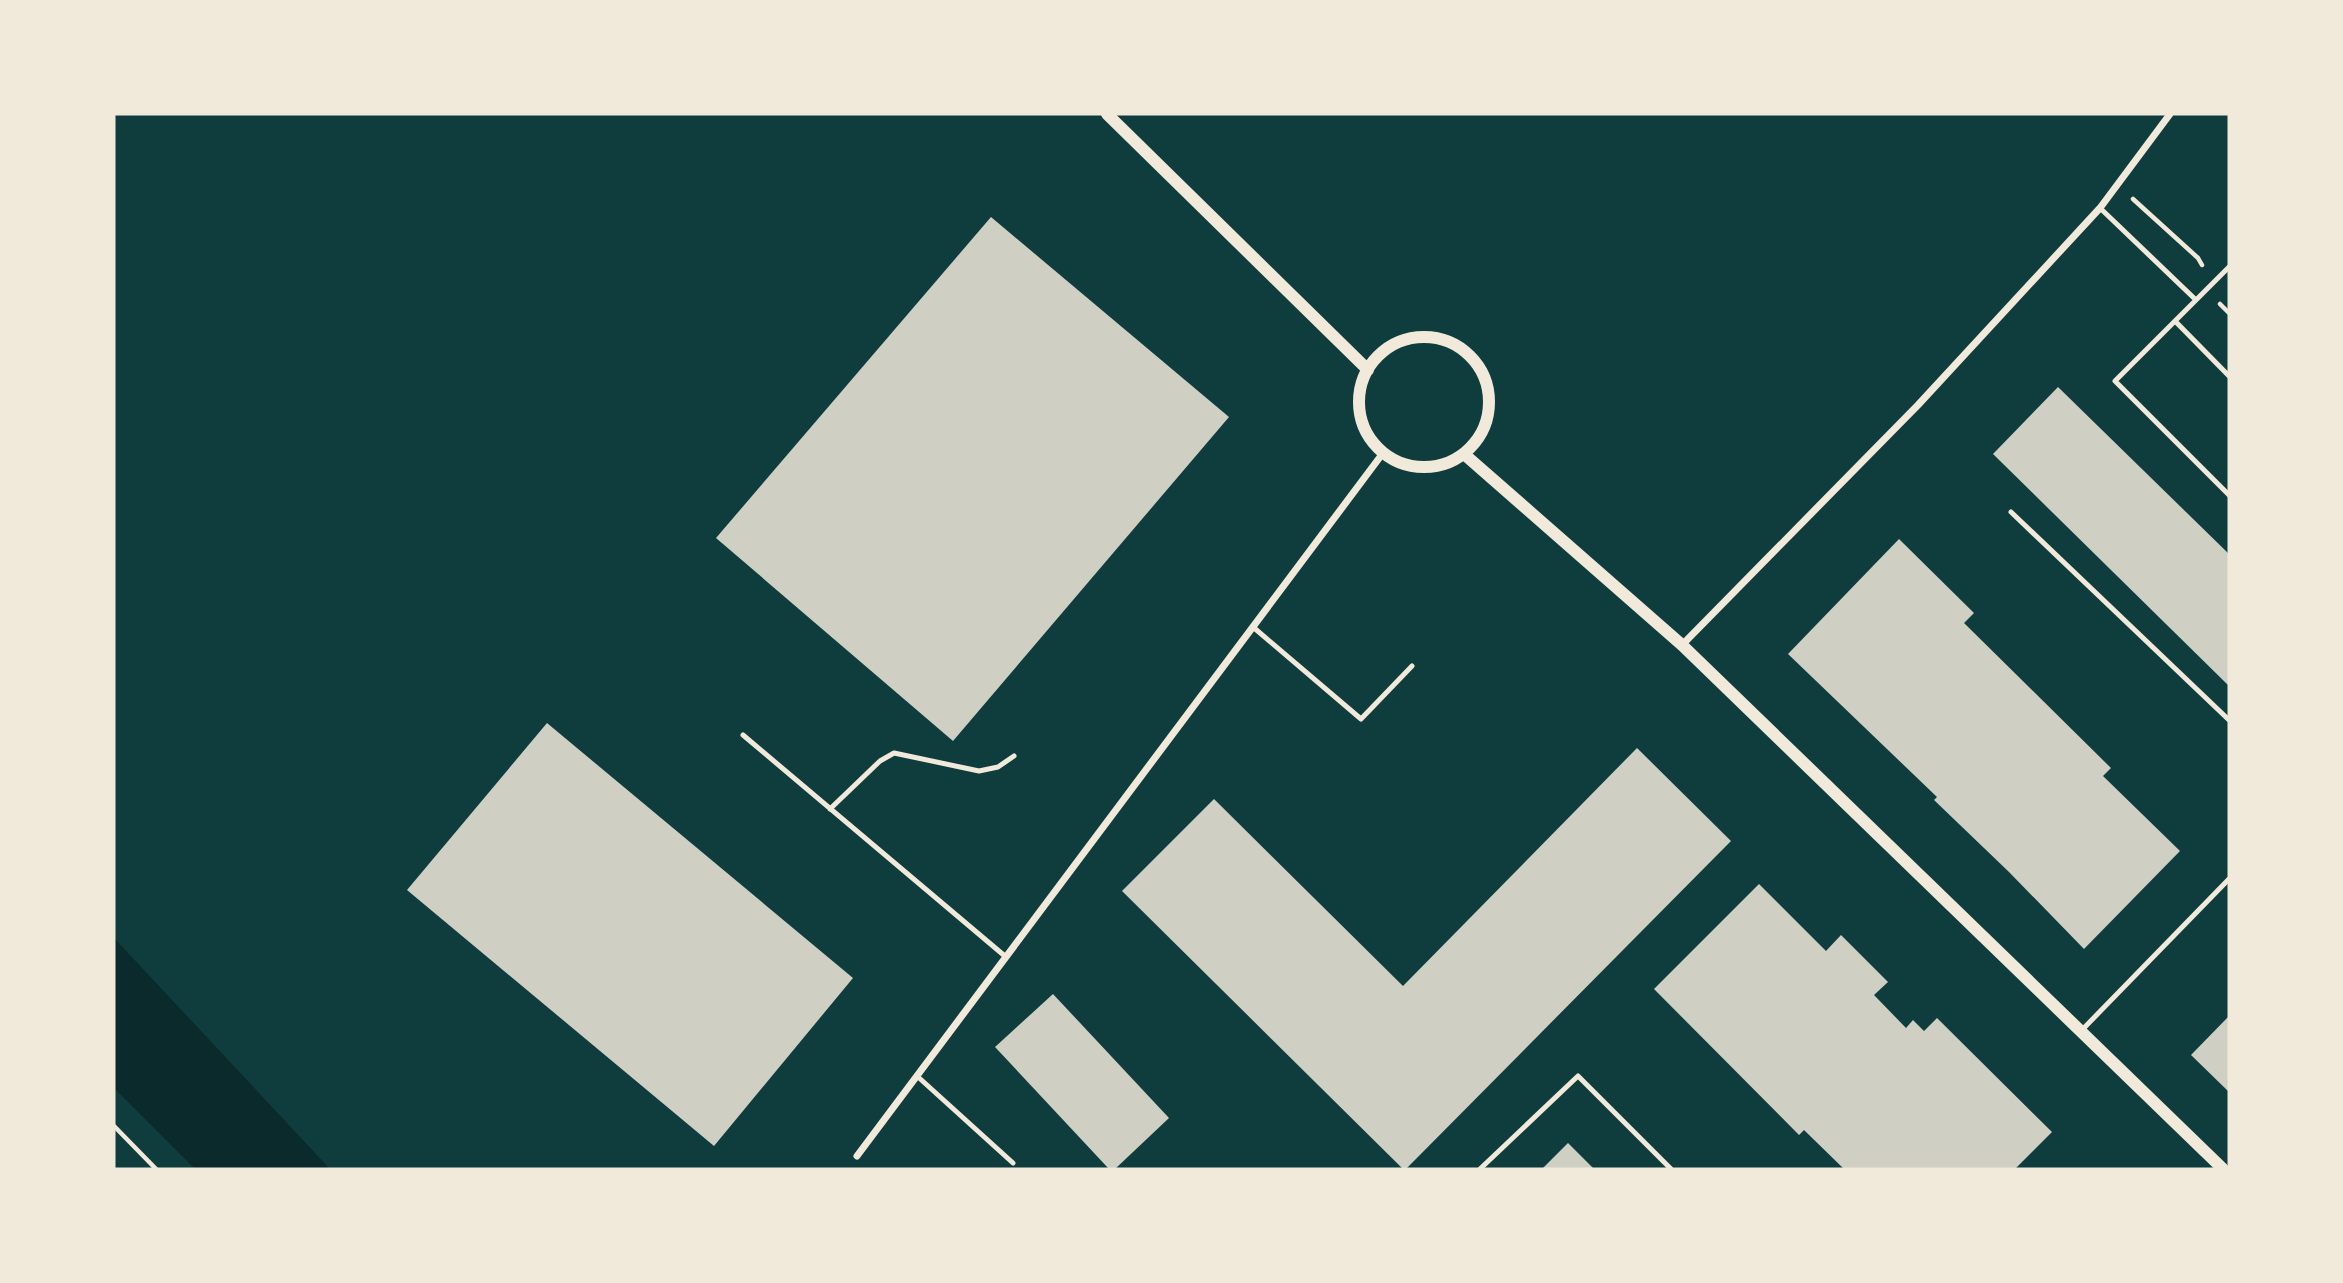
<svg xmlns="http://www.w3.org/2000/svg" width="2343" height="1283" font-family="Quicksand,sans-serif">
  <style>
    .water { fill: #0a2a2b }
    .building { fill: #cfcfc3 }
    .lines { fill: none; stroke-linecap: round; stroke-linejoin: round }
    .path { stroke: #f1e9da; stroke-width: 4.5 }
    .service { stroke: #f1e9da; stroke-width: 5 }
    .minor { stroke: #f1e9da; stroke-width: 7 }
    .tertiary { stroke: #f1e9da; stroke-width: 12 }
  </style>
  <rect width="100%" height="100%" fill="#0f3d3e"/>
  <!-- water -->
  <path class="water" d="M114,938L330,1169H195L114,1088Z"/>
  <!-- building -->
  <path class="building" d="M991,217L1229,417L953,741L716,538Z
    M2058,387L2229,554V686L1993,454Z
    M1899,539L1974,613L1964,623L2111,768L2103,776L2180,851L2084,949L2009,872L1934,800L1937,797L1788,654Z
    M547,723L853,978L714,1146L407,890Z
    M1637,748L1731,841L1406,1169H1403L1122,891L1214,799L1403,986Z
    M1759,884L1826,951L1841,935L1888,982L1874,995L1906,1028L1913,1020L1924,1031L1937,1018L2052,1132L2015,1169H1844L1804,1130L1799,1135L1654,989Z
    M1053,994L1169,1118L1115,1169H1109L995,1047Z
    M2229,1016V1092L2191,1055Z
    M1568,1143L1594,1169H1542Z"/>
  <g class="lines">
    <!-- path -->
    <path class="path" d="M2133,199L2198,258L2202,265
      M2220,304L2229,313
      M114,1126L156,1169"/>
    <!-- service -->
    <path class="service" d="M2100,208L2196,300
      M2229,267L2115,381L2229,495
      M2175,321L2229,376
      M2011,512L2229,720
      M1253,627L1361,719L1412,666
      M743,735L1006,957
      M830,809L880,761L894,753L979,771L998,767L1014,756
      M2081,1031L2229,879
      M917,1076L1013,1163
      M1480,1169L1578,1076L1671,1169"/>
    <!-- minor -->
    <path class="minor" d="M1682,645L1918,405L2100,208L2170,114
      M857,1156L1383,453"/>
    <!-- tertiary -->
    <path class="tertiary" d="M1107,114L1368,370
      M1359 402a65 65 0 1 1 130 0a65 65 0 1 1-130 0Z
      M1464,454L1682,645L2223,1169"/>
  </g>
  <!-- border -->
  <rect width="2343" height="1283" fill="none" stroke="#f1e9da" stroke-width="231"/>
</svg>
